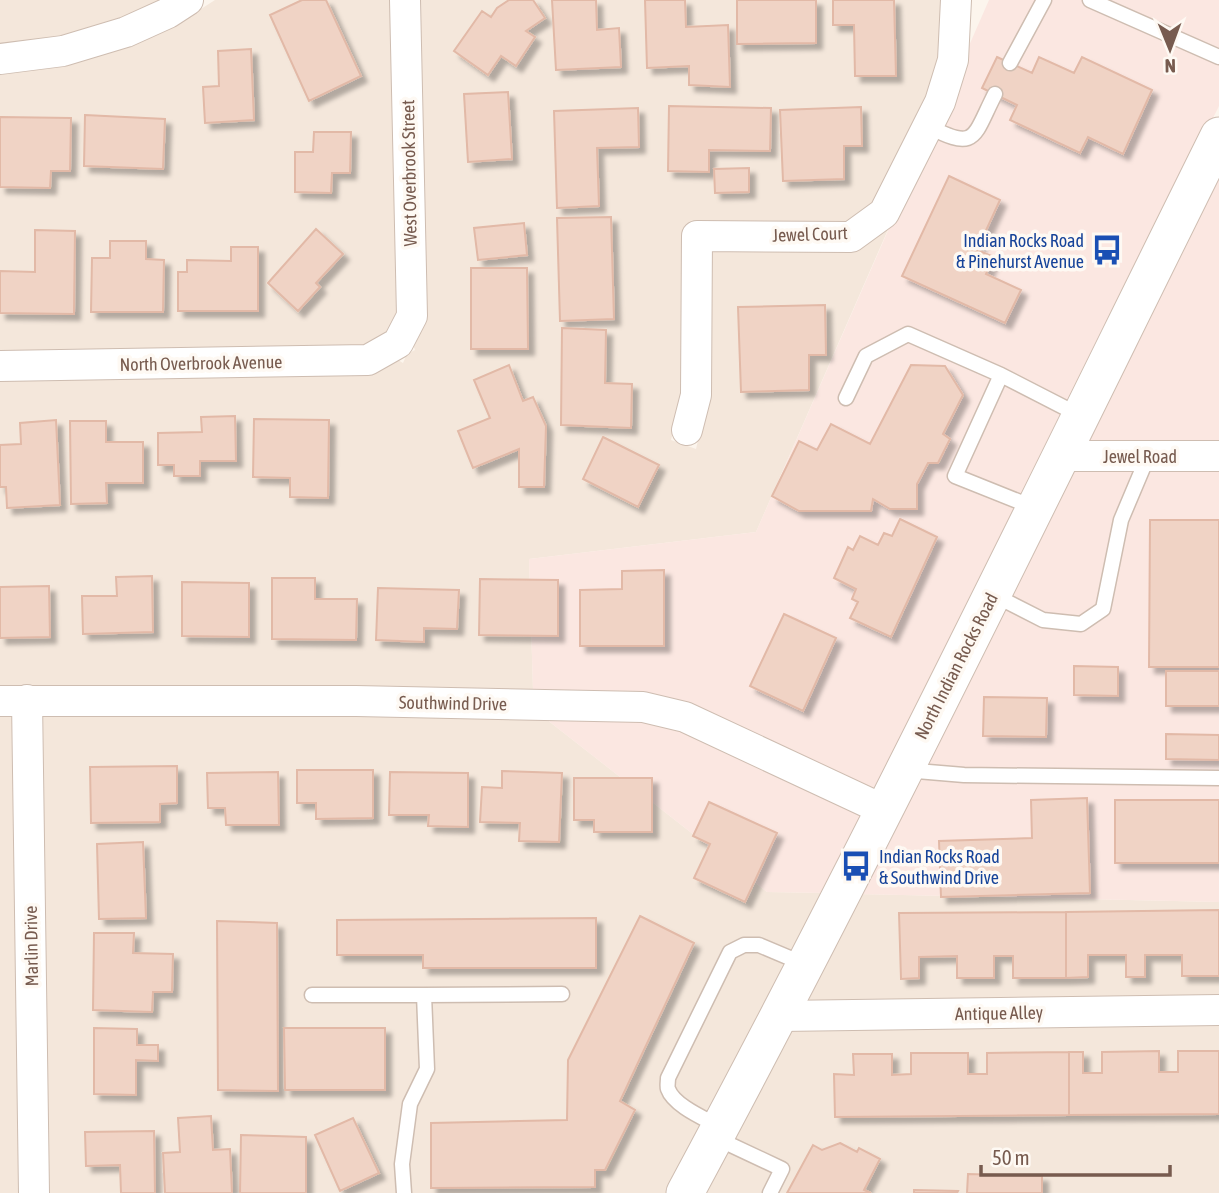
<svg xmlns="http://www.w3.org/2000/svg" width="1219" height="1193" font-family="'Asap Condensed',sans-serif">
  <style>
    .residential { fill: #f4e7db }
    .commercial { fill: #fbe7e1 }
    .building { fill: #f0d3c5; stroke: #e2b9a7; stroke-width: 2; filter: url(#shadow) }
    .lines { fill: none; stroke-linecap: round; stroke-linejoin: round }
    .service-casing { stroke: #cebdb1; stroke-width: 17 }
    .minor-casing { stroke: #cebdb1; stroke-width: 32 }
    .tertiary-casing { stroke: #cebdb1; stroke-width: 39 }
    .service { stroke: #fff; stroke-width: 14 }
    .minor { stroke: #fff; stroke-width: 30 }
    .tertiary { stroke: #fff; stroke-width: 37 }
    .labels { text-anchor: middle; dominant-baseline: central; stroke-width: 7; stroke-linejoin: round; paint-order: stroke }
    .street-label { font-size: 18px; fill: #775b4f; stroke: #fef9f3 }
    .transit-label { font-size: 18px; fill: #164399; stroke: #fef9f3; text-anchor: end }
  </style>
  <defs>
    <filter id="shadow"><feDropShadow dx="6" dy="6" stdDeviation="2" flood-color="#0004"/></filter>
  </defs>
  <rect width="100%" height="100%" fill="#fcf5ed"/>
  <!-- residential -->
  <path class="residential" d="M0,0H161L123,18L61,37L0,44Z
    M215,0H392L399,312L389,332L365,345L0,352V74L65,65L173,27Z
    M418,0H943L940,57L928,95L874,202L847,222L697,221L684,235L683,393L671,440L696,449L708,399L710,250L890,225L756,532L529,559L533,690L356,686H0V381L368,374L398,360L403,363L407,354L415,350L413,344Z
    M41,714L356,716L546,719L767,892L826,893L670,1193H47Z
    M0,715H15L21,1193H0Z
    M856,894L1219,902V995L802,1001Z
    M1219,1025V1193H700L787,1030Z"/>
  <!-- commercial -->
  <path class="commercial" d="M989,0H1219V106L878,792L688,702L643,692L533,690L529,559L756,532Z
    M1219,166V441L1083,442Z
    M1068,471H1219V902L856,894Z
    M546,719L642,721L682,731L865,817L826,893L767,892Z"/>
  <!-- building -->
  <path class="building" d="M302,0H326L361,76L309,101L270,15Z
    M509,0H533L545,18L526,31L535,37L516,66L501,56L488,75L454,51L482,11L491,17L497,8Z
    M552,0H596L597,30L619,28L621,67L556,70Z
    M645,0H685L686,27L728,25L730,87L689,85V66L647,68Z
    M737,0H816V43L737,44Z
    M833,0H894L896,76H855L854,25H833Z
    M251,49L254,120L205,123L203,87L219,86L218,51Z
    M997,57L1032,73L1039,57L1074,73L1082,57L1152,90L1123,154L1088,137L1080,153L1010,120L1017,105L982,88Z
    M508,92L512,159L468,162L464,94Z
    M669,106L771,108L770,151L709,150V172L668,171Z
    M861,107L862,146H844V179L783,181L780,110Z
    M638,108L639,147L597,148L599,206L557,208L554,111Z
    M85,115L165,119L163,169L84,166Z
    M0,117L71,118L70,171H51L50,188L0,187Z
    M314,132H351L350,173H332L331,193L295,192V152H313Z
    M749,168V192L715,193L714,169Z
    M949,176L1000,200L977,250L994,257L986,274L1021,290L1005,323L902,276Z
    M611,217L614,319L560,321L557,218Z
    M524,223L527,255L478,260L474,228Z
    M316,229L343,254L316,283L320,287L298,311L268,283Z
    M35,230L75,231L74,314L0,313V271L35,272Z
    M110,241H146V259L164,260L163,312H91L92,258H110Z
    M231,247H258V311H178V272H187V260L231,261Z
    M471,268H527L528,349H471Z
    M825,305L826,355H809V390L741,392L738,307Z
    M562,328L606,330L605,383L632,384L631,428L561,425Z
    M509,365L523,401L533,397L546,426L544,487H519V449L473,468L458,431L490,418L474,380Z
    M911,365L945,366L963,395L943,434L950,439L938,463H928L917,484V509H890L873,499L871,511H799L772,496L799,441L817,450L831,424L870,444Z
    M235,416L236,461H200V476H174V465H158V433L202,432L201,417Z
    M254,419L329,420L328,498L290,497V478L253,477Z
    M56,420L60,505L7,508L6,487H0V445L21,444L20,423Z
    M70,421H106V442H143V483H106L107,503L71,504Z
    M603,437L659,465L638,507L583,479Z
    M900,519L937,537L891,637L850,618L858,602L852,599L856,589L834,578L848,547L853,550L860,536L878,545L884,533L892,536Z
    M1150,520H1219V667H1149Z
    M664,570V646H580V590L622,589V571Z
    M152,576L153,632L83,634L82,596H117L116,577Z
    M272,578H315V599H357L356,640L272,639Z
    M480,579L558,580V636L479,635Z
    M182,582L249,583V637L182,636Z
    M49,586L50,637L0,638V587Z
    M378,588L459,590L457,629L424,628V642L376,640Z
    M784,614L836,638L803,711L750,686Z
    M1074,666L1118,667V696L1074,695Z
    M1166,671H1219V706H1166Z
    M984,697L1047,698L1046,737L983,736Z
    M1166,734L1219,735V760L1166,759Z
    M177,766V803L160,804V822L91,823L90,767Z
    M297,770H373V818L316,819V803H297Z
    M502,771L562,773L559,842L519,841L520,823L480,822L482,787L502,788Z
    M278,772L279,825H226L225,808H208L207,773Z
    M390,772L468,773V827L428,826L429,815H389Z
    M574,778H652V832H594V820H574Z
    M1087,798L1090,893L941,897L939,841L1032,838L1031,800Z
    M1115,800H1219V863H1115Z
    M709,802L777,833L745,902L694,878L710,844L693,836Z
    M143,842L146,918L99,919L97,844Z
    M1219,910V976H1182V955H1145V977H1126V955H1088V977L1066,978V912Z
    M1066,912V978H1013V956H994V978H957V956L919,957V978L901,979L899,913Z
    M640,916L694,943L620,1101L635,1110L605,1170H595V1187L431,1188V1123L567,1120L568,1060Z
    M596,918V968H423V955H337V920Z
    M217,921L277,923L278,1091L218,1090Z
    M94,933H134L133,953L173,954L172,992H153L152,1012L93,1010Z
    M94,1028L137,1029V1045H158V1061L136,1060V1095L94,1094Z
    M284,1028H385V1090H285Z
    M1159,1051V1072H1178V1051H1219V1114L1069,1115V1052H1083V1073H1102V1052Z
    M1069,1052V1115L835,1117L834,1074L854,1075L853,1054H892V1075L911,1074V1053H968V1074H987V1053Z
    M211,1116L213,1150L230,1149L232,1193H165L163,1153L180,1152L178,1118Z
    M353,1118L379,1173L340,1191L315,1135Z
    M154,1131L155,1193H121L120,1165L86,1166L85,1132Z
    M241,1135L306,1137V1193H240Z
    M840,1143L857,1152L859,1148L880,1159L864,1190L871,1193H787L813,1145L822,1150Z
    M968,1174L1042,1176V1193H967Z
    M914,1190L958,1191L957,1193H914Z"/>
  <g class="lines">
    <!-- service casing -->
    <g class="service-casing">
      <path id="service" d="M1090,0L1219,57
        M1010,63L1044,0
        M928,126C977,152 973,137 995,94
        M846,398L866,356L908,334L1001,375
        M1035,508L955,476L1001,375L1079,415
        M992,594L1043,620L1081,624L1103,609L1121,520L1148,456
        M905,770L964,775L1219,778
        M312,995H424
        M720,1127C706,1119 674,1106 668,1089C667,1086 668,1082 668,1078L730,952L744,945H759L804,964
        M716,1138L782,1169L770,1193
        M404,1193L402,1164L410,1104L427,1069L424,995L562,994"/>
    </g>
    <!-- minor casing -->
    <g class="minor-casing">
      <path id="minor" d="M0,59L63,51L126,32L168,13L188,0
        M0,366L368,360L398,343L412,316L405,0
        M687,430L696,395L697,236L851,237L884,213L940,102L953,60L956,0
        M1061,456H1219
        M27,700L34,1193
        M0,701H356L643,707L685,717L884,810
        M780,1016L1219,1010"/>
    </g>
    <!-- tertiary casing -->
    <g class="tertiary-casing">
      <path id="tertiary" d="M685,1193C872,845 1044,489 1219,136"/>
    </g>
    <!-- service -->
    <use href="#service" class="service"/>
    <!-- minor -->
    <use href="#minor" class="minor"/>
    <!-- tertiary -->
    <use href="#tertiary" class="tertiary"/>
  </g>
  <!-- icons -->
  <defs>
    <g id="bus-bare" transform="scale(2.415)"><path d="M-5-6H5V4H4V6H2V4H-2V6H-4V4H-5ZM-3.5-4V0h7V-4ZM-3.5 1.2v1.5H-2V1.2ZM2 1.2v1.5H3.5V1.2Z" fill="#1a4fb4" stroke="#fef9f3" stroke-width="2.5" paint-order="stroke"/></g>
  </defs>
  <g fill-rule="evenodd">
    <use href="#bus-bare" x="1107" y="250"/>
    <use href="#bus-bare" x="856" y="866"/>
  </g>
  <g class="labels">
    <!-- street labels -->
    <g class="street-label">
      <text transform="translate(409 173) rotate(-91)">West Overbrook Street</text>
      <text transform="translate(810 234) rotate(-2)">Jewel Court</text>
      <text transform="translate(201 363) rotate(-1)">North Overbrook Avenue</text>
      <text x="1140" y="456">Jewel Road</text>
      <text transform="translate(956 666) rotate(-63)">North Indian Rocks Road</text>
      <text transform="translate(453 703) rotate(1)">Southwind Drive</text>
      <text transform="translate(31 946) rotate(-91)">Marlin Drive</text>
      <text transform="translate(999 1013) rotate(-1)">Antique Alley</text>
    </g>
    <!-- transit labels -->
    <g class="transit-label">
      <text x="1084" y="240">Indian Rocks Road<tspan x="1084" dy="21">&amp; Pinehurst Avenue</tspan></text>
      <text x="879" y="856" text-anchor="start">Indian Rocks Road<tspan x="879" dy="21">&amp; Southwind Drive</tspan></text>
    </g>
  </g>
  <!-- north arrow -->
  <g transform="translate(1170 49) rotate(179)" stroke="#fef9f3" stroke-width="5" paint-order="stroke">
  <path d="M0-5L12 26L0 18L-12 26Z" fill="#775b4f"/>
  <text y="-10" font-size="19" font-weight="bold" text-anchor="middle" fill="#775b4f">N</text>
  </g>
  <!-- scale -->
  <path d="M981 1165v10h189v-10" fill="none" stroke="#775b4f" stroke-width="3.5"/>
  <text x="992" y="1165" font-size="21" fill="#775b4f" stroke="#fef9f3" stroke-width="5" paint-order="stroke">50 m</text>
</svg>
